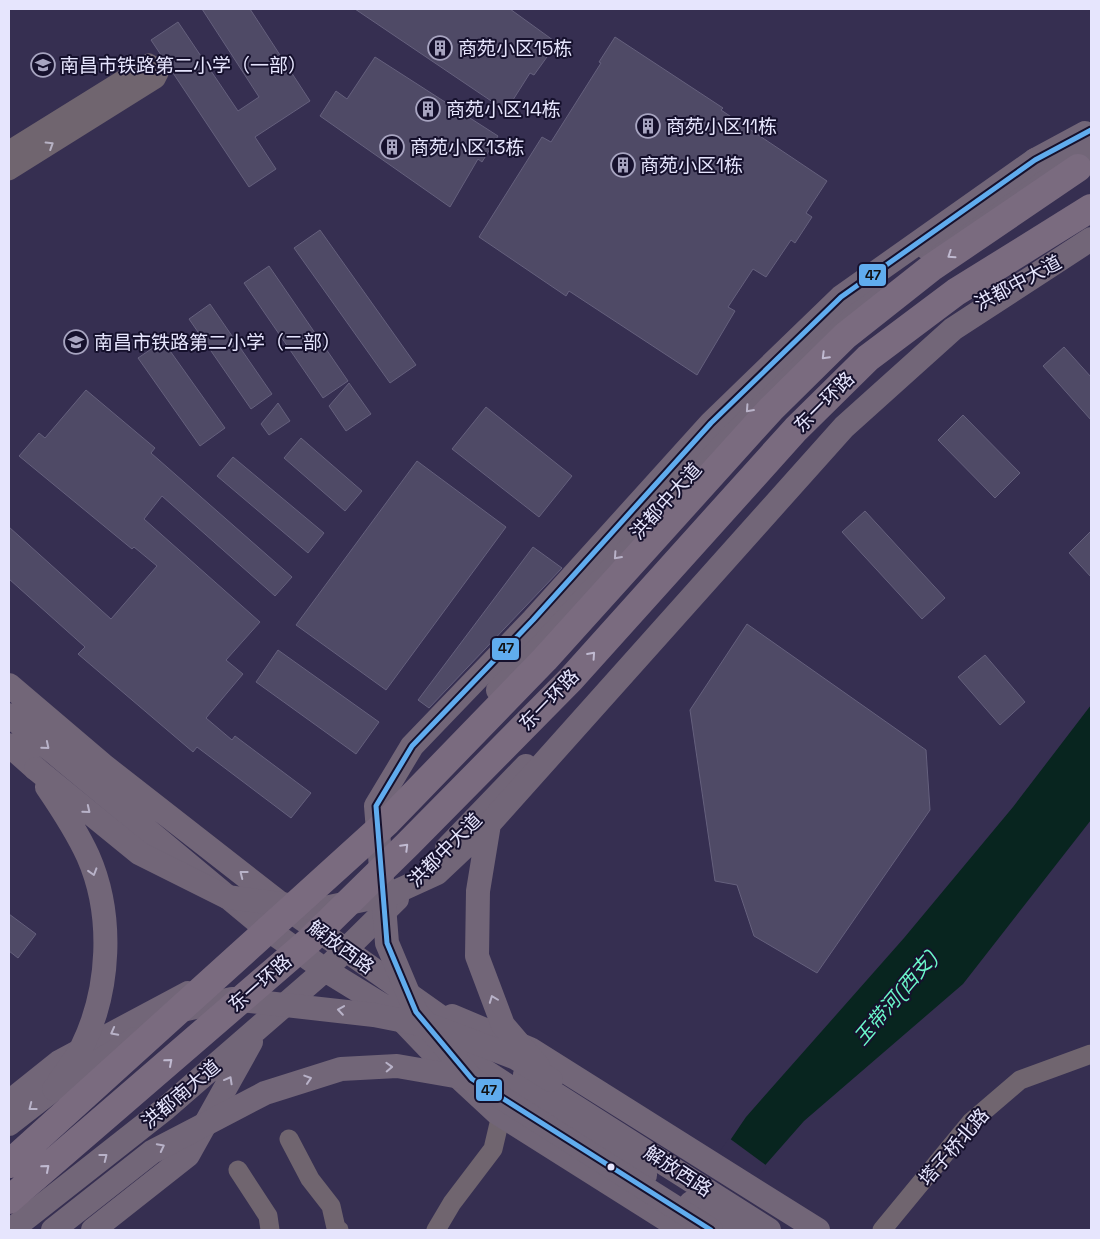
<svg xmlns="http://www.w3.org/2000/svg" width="1100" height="1239" font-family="'Space Grotesk','Noto Sans SC',sans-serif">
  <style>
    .water { fill: #08251f }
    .pier { fill: #362f51 }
    .building { fill: #4f4a66; stroke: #65607d }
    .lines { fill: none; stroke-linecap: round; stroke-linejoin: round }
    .minor { stroke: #70656f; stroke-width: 19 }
    .major { stroke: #726678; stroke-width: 24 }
    .major-bridge { stroke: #726678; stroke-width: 24 }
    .highway-bridge { stroke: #7a6b7f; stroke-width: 28 }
    .bus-1-casing { stroke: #16112d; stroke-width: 9 }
    .bus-1 { stroke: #60acee; stroke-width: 5 }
    .oneway { stroke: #b7b2c4 }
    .oneway2 { stroke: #c0bad1 }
    .oneway3 { stroke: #b8b2c8 }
    .bus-dot { fill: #e6e5fd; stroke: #16112d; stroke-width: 2 }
    .labels { text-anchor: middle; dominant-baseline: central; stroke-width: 4; stroke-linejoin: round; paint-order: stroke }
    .poi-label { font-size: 19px; fill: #e6e5fd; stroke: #16112d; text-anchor: start }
    .street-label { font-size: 19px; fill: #e6e5fd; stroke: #16112d }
    .water-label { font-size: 20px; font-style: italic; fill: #6af6c8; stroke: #16112d }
    .line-badge { stroke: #16112d; stroke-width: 2 }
    .pale-badge-label { font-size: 14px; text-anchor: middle; font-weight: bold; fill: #111 }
  </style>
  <rect width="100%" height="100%" fill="#362f51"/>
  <!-- water -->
  <path class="water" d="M1091,705V820L963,984L804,1121L708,1230H669L746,1117L904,938L1013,807Z"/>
  <!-- pier -->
  <path class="pier" d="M729,1138L767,1166L711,1230L667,1229Z"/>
  <!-- building -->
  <path class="building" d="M202,9H250L310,101L255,137L276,169L249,187L151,40L178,22L238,111L259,97Z
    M355,9H510L557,43L534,75L530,73L506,111Z
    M615,37L723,108L721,110L827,181L806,213L812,217L795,243L791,240L766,277L753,269L728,307L735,311L697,375L569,291L566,296L479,237L542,137L551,142L601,63L599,62Z
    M375,57L498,136L482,162L478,159L450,207L320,116L336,91L347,99Z
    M320,230L416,365L390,383L294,248Z
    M269,266L348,381L323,398L244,283Z
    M210,304L272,394L251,409L189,319Z
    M163,341L225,428L200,446L138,358Z
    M1064,347L1091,377V420L1043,366Z
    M349,383L371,414L346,431L329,406Z
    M86,390L155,448L151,453L292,577L275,596L162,496L144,519L260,622L226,660L243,674L206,718L232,740L235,736L311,793L291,818L197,747L193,752L78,654L85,647L9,579V527L111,619L157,566L134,547L132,549L19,456L39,433L45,438Z
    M278,403L290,421L269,435L261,424Z
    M486,407L572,476L539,517L452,449Z
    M963,415L1020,473L995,498L938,440Z
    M301,438L362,491L345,511L284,458Z
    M233,457L324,533L308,553L217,476Z
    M417,461L506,527L386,690L296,625Z
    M865,511L945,598L922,619L842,532Z
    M1091,531V577L1069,553Z
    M533,547L562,568L429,708L418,700Z
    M747,624L926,750L930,810L817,973L754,936L737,885L715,881L690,710Z
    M278,650L379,722L356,754L256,682Z
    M985,655L1025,702L1000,725L958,677Z
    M9,914L36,934L18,958L9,951Z"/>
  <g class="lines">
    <!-- minor -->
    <path class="minor" d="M9,150L149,63L157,68L159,73L156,79L9,171
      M289,1139L310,1179L331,1206L336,1228L339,1230
      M238,1170L268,1216L270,1230
      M436,1230L452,1203L493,1149L501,1115
      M882,1230L971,1122L1020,1080L1091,1054"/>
    <!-- major -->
    <path class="major" d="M1035,160L1085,133
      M927,248L1091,146
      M9,685L103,765L281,904L466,1035
      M498,690L774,382L850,305L875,285
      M9,715L259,923L325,970L408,1021
      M9,745L36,769
      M447,848L526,766
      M396,1014L441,1061L496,1112L683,1230
      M452,1016L530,1049L818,1230
      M451,1049L645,1175
      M525,1075L769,1230
      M9,1102L59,1062L188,993
      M9,1124L54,1089
      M691,1203L734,1230
      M11,1230L166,1108L325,970L397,899
      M93,1230L188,1155L251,1042"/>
    <!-- major-bridge -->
    <path class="major-bridge" d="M36,769L139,853L227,897L320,909L391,894L437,873L489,824L844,427L953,329L1091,239
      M47,787C62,809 77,832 88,856C114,915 110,990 82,1047C76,1059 66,1071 59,1082
      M489,824L478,891L477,956L503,1025L538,1066
      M175,1015L182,1010L232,999L374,1015L435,1027L516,1058L551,1080
      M54,1089L135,1039
      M53,1230L152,1152L265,1093L341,1069L397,1066L472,1079
      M711,1230L472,1079L416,1012L387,943L376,806L412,746L533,620L711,423L841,297L1035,160"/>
    <!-- highway-bridge -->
    <path class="highway-bridge" d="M9,1164L387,822L545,659L771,409L845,336L931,268L1078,168
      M9,1200L309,941L408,844L571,679L796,429L868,358L956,292L1091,208"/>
    <!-- bus-1 casing -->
    <g class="bus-1-casing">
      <path id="bus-1" d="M711,1230L472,1079L416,1012L387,943L376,806L412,746L533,620L711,423L841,297L1035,160L1091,130"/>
    </g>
    <!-- bus-1 -->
    <use href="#bus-1" class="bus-1"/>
  </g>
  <!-- one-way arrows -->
  <defs><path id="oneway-chevron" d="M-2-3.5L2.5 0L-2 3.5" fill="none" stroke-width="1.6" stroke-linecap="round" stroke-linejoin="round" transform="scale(1.25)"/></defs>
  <use class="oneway" href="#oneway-chevron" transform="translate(50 145) rotate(-32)"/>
  <g class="oneway2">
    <use href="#oneway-chevron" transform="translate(951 255) rotate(146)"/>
    <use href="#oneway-chevron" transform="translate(825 356) rotate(135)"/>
    <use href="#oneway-chevron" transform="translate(592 655) rotate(-48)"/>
    <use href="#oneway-chevron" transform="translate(405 847) rotate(-45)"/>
    <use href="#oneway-chevron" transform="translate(169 1062) rotate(-41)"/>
    <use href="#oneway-chevron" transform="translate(46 1168) rotate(-41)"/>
  </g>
  <g class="oneway3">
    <use href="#oneway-chevron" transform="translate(749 409) rotate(132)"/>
    <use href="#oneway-chevron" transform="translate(617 556) rotate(132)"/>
    <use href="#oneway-chevron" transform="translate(46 746) rotate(40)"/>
    <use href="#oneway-chevron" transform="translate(87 810) rotate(39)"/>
    <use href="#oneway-chevron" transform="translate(93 872) rotate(73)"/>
    <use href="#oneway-chevron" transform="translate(243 874) rotate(-142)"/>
    <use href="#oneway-chevron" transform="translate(493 999) rotate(-111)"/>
    <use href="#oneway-chevron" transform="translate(341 1010) rotate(-172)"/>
    <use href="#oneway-chevron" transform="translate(114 1032) rotate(152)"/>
    <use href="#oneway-chevron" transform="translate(389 1067) rotate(-2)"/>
    <use href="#oneway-chevron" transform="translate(308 1079) rotate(-18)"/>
    <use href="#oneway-chevron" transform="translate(229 1080) rotate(-61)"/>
    <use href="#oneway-chevron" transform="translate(32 1107) rotate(142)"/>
    <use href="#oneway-chevron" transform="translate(161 1147) rotate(-27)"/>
    <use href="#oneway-chevron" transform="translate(104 1157) rotate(-38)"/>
  </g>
  <!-- icons -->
  <defs>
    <g id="building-ring" transform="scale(1.25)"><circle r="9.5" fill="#16112d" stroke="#a8a5c1" stroke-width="1.5"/><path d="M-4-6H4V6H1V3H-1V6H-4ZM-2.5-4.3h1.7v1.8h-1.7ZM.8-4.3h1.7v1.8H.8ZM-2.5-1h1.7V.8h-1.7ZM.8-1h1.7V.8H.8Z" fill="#a8a5c1"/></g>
    <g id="school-ring" transform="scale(1.25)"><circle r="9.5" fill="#16112d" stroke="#a8a5c1" stroke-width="1.5"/><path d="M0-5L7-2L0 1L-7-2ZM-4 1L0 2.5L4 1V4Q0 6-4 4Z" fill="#a8a5c1"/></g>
  </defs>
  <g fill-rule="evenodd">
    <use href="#building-ring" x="440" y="48"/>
    <use href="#school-ring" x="43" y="65"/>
    <use href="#building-ring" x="428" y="109"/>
    <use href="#building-ring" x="648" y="126"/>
    <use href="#building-ring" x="392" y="147"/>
    <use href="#building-ring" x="623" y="165"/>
    <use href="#school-ring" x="76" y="342"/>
  </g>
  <!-- markers -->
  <circle class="bus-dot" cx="611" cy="1167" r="4.5"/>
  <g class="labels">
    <!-- poi labels -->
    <g class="poi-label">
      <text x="458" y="48">商苑小区15栋</text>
      <text x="60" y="65">南昌市铁路第二小学（一部）</text>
      <text x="446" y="109">商苑小区14栋</text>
      <text x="666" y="126">商苑小区11栋</text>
      <text x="410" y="147">商苑小区13栋</text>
      <text x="640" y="165">商苑小区1栋</text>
      <text x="94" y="342">南昌市铁路第二小学（二部）</text>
    </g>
    <!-- street labels -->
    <g class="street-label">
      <text transform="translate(1018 283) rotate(-28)">洪都中大道</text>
      <text transform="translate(824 402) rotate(-45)">东一环路</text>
      <text transform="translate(666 501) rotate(-48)">洪都中大道</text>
      <text transform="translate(549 700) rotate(-46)">东一环路</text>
      <text transform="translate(445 850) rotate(-45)">洪都中大道</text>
      <text transform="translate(341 947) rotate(36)">解放西路</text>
      <text transform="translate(260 983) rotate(-41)">东一环路</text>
      <text transform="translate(181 1094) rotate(-40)">洪都南大道</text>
      <text transform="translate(954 1147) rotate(-49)">塔子桥北路</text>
      <text transform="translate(678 1171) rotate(33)">解放西路</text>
    </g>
    <!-- water labels -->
    <g class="water-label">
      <text transform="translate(895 998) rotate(-50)">玉带河(西支)</text>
    </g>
  </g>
  <g class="line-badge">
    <rect x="858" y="263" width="29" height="24" rx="5" fill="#60acee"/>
    <rect x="491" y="637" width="29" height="24" rx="5" fill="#60acee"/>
    <rect x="475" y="1078" width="28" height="24" rx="5" fill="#60acee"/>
  </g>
  <g class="pale-badge-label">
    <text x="873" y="280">47</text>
    <text x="506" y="653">47</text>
    <text x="489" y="1095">47</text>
  </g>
  <!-- border -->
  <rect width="1100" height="1239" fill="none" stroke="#e6e5fd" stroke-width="20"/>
</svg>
